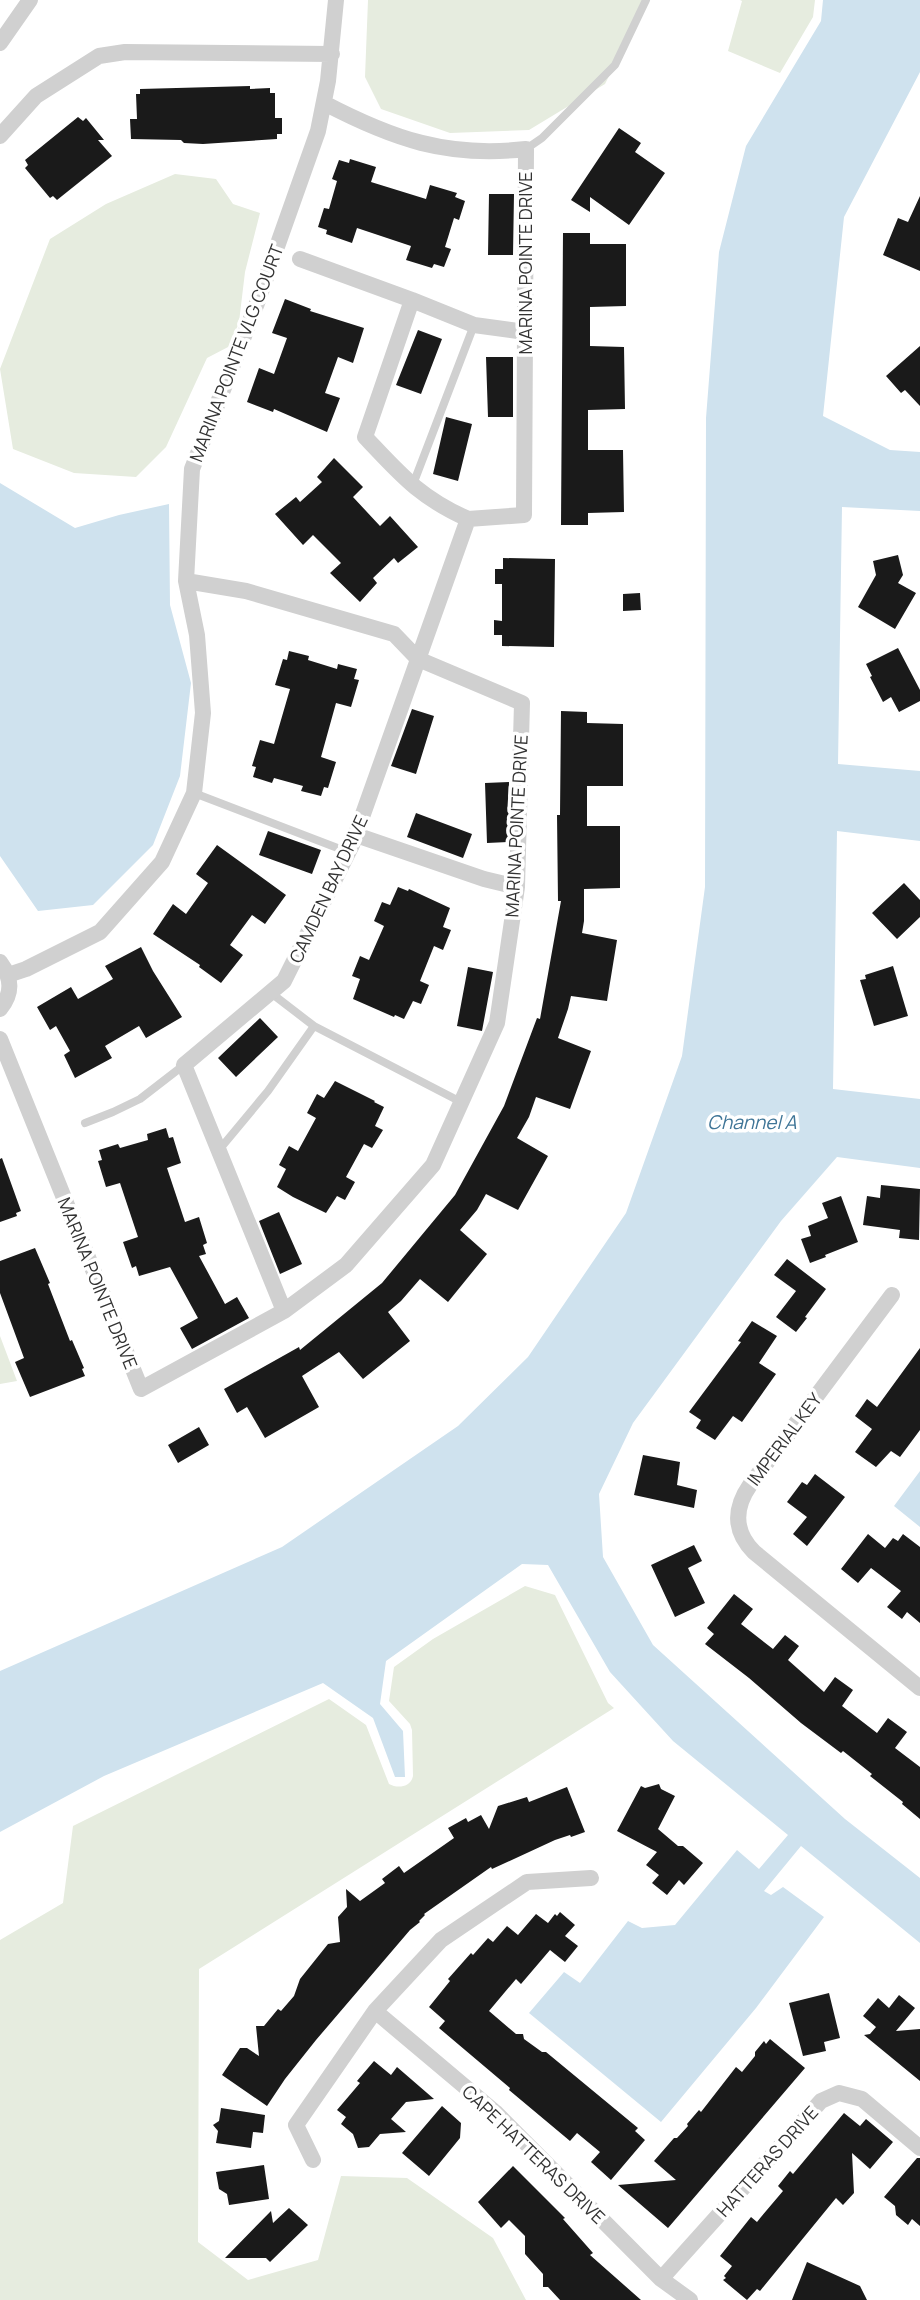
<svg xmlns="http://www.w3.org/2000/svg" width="920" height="2300" font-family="Manrope,sans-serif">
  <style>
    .green { fill: #e6ecdf }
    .water { fill: #cfe2ee }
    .building { fill: #1a1a1a }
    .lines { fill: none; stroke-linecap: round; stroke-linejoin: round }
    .service { stroke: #d0d0d0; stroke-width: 8 }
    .minor { stroke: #d0d0d0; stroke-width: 16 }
    .labels { text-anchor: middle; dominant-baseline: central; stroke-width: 7; stroke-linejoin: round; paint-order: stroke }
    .street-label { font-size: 18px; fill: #333; stroke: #fff }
    .water-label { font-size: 19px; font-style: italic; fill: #3f7597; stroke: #fff }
  </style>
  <rect width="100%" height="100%" fill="#fff"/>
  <!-- green -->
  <path class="green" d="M368,0H647L605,84L529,130L450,133L381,109L365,77Z
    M740,0H815L813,17L780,73L728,51L742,1Z
    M175,174L216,179L233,204L260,213L245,272L239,322L230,346L207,358L166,447L136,477L74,473L13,449L0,369L50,239L106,204Z
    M0,1336L17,1381L0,1384Z
    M525,1586L555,1595L608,1703L614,1708L199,1969L198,2242L248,2280L318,2260L341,2176L407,2178L493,2238L526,2300H0V1940L63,1903L73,1826L329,1699L366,1725L389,1784C398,1789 411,1787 413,1776L412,1730L410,1724L389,1701L394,1667L433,1639Z"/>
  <!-- water -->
  <path class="water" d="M823,0H920V72L844,217L823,416L890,450L920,452V511L842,507L838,764L920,771V841L837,831L833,1089L920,1099V1168L837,1157L781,1221L633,1423L599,1494L603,1557L653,1645L845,1819L920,1878V1943L801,1846L764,1891L771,1895L783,1887L824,1917L756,2008L661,2122L529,2013L564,1972L580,1983L628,1921L642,1928L675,1925L737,1850L759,1869L788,1835L673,1741L610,1672L548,1565L522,1564L386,1661L380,1704L403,1731L405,1777H395L373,1718L323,1683L104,1776L0,1832V1671L282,1547L458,1426L528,1357L626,1213L682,1056L705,887L706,418L719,252L746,146L821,21Z
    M0,483L75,528L119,515L169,504L170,605L191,683L180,776L153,845L93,905L38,911L0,856Z
    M920,1471V1527L894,1506Z"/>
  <!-- building -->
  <path class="building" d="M250,86V89L270,88V93H275V118H282V134H277V139L203,144L184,143L181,140L131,139L130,119H137L136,94H140V89Z
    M78,117L83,121L86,118L104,140H98L112,156L57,200L53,196L50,198L25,168L28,165L25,160Z
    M619,128L641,143L635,152L665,173L629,225L590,197V212L571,200Z
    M350,159L376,167L371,182L426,199L430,185L457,193L455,197L465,201L459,220L454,218L445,247L451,249L444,267L434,264L432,268L406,260L411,246L357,228L352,243L326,234L327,230L318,227L324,208L329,209L337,181L332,179L339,160L349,163Z
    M489,194H514L513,255H488Z
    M920,196V271L883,255L898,218L908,222Z
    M563,233H590V244H626V306L590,307V346L624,347L625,409L588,410V450H623L624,512L588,513V525H561Z
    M285,299L311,309L310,311L364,328L353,363L338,357L325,393L340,398L327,432L274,409L273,412L247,402L259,368L274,374L287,338L272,333Z
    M418,330L442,339L421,394L396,385Z
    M920,346V406L905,390L901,393L886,376Z
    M486,357H513V417H488Z
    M446,417L472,424L458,481L433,474Z
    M334,458L363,487L353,497L380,526L390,516L418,547L398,563L394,558L373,578L377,583L360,602L330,573L341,563L313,535L303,545L275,514L296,497L300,502L322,482L317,477Z
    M898,555L903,575L898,583L916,593L895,629L858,607L876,575L873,561Z
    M503,558L555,559L554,647L502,646V635H494V620L502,621V584H495V569H503Z
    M640,593L641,610L623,611V594Z
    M898,648L920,690V701L899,712L891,697L883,702L870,677L872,676L866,664Z
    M289,651L309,656L308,660L337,669L338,664L357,669L354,679L359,680L351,707L336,703L321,757L336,762L328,788L324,787L321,796L301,791L303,786L274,778L272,783L253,777L256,767L252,766L260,740L274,744L290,689L275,685L283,659L287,660Z
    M412,709L434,716L416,774L391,766Z
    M561,711L587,712V723L623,724V786H587V826H620V888L584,889V921L582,933L617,940L607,1001L571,996L568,1009L558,1038L591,1051L570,1109L536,1097L529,1117L517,1138L548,1156L518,1210L486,1194L477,1210L460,1230L487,1254L448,1302L420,1279L401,1301L388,1312L410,1341L363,1379L339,1352L302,1376L319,1407L265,1438L247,1407L237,1413L224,1389L299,1347L300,1350L382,1283L455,1195L504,1106L537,1018L540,1019L561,901H558L557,815H560Z
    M509,782L508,842L487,843L485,783Z
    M416,813L472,834L463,858L407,837Z
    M268,831L321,850L312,874L259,855Z
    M217,845L286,895L265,924L252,915L230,945L243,955L221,983L199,967L200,965L153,934L173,904L186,914L208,883L196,874Z
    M904,883L920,900V917L897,939L872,913Z
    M398,887L408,891L409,889L450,908L443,927L451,930L443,950L434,946L420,981L429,985L421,1004L413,1001L404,1019L395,1015L394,1017L353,999L360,979L352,976L360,956L369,960L384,926L374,921L382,902L390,905Z
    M141,947L153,971L182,1017L146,1038L139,1026L105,1046L112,1058L75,1078L64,1055L70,1051L56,1026L50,1030L37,1007L71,987L78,999L113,979L105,966Z
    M893,966L908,1016L874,1026L860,980L866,979L865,975Z
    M468,967L493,972L482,1031L457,1026Z
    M260,1018L278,1037L236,1077L218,1058Z
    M335,1081L375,1101L374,1102L384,1107L375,1126L383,1130L372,1148L364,1144L346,1177L355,1182L345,1200L337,1196L326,1213L293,1197L277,1187L286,1169L279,1165L289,1146L298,1151L316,1118L307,1113L317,1094L324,1098Z
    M166,1128L169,1138L173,1137L181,1163L167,1168L185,1222L199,1217L207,1243L203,1245L206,1254L199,1256L225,1304L237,1297L249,1318L192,1349L180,1328L198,1318L170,1267L139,1276L136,1266L132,1268L123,1242L138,1237L120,1183L106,1187L98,1161L102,1160L99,1150L118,1144L120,1148L148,1140L147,1134Z
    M2,1158L21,1211L16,1213L17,1216L0,1222V1159Z
    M881,1185L920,1189L919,1240L899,1238L900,1230L863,1225L867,1196L880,1198Z
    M841,1196L858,1242L825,1255L826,1257L810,1263L801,1239L811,1236L808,1226L828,1218L822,1203Z
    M279,1212L302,1264L280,1274L259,1221Z
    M35,1248L50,1283L48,1284L70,1341L72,1340L84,1368L82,1369L85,1376L30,1397L15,1362L24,1358L0,1293V1261Z
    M787,1259L826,1289L805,1317L807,1318L796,1332L776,1317L796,1291L774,1275Z
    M752,1321L777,1336L759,1363L776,1374L742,1422L733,1416L715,1440L696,1428L701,1420L689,1412L741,1342L738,1341Z
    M920,1348V1430L900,1457L891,1451L876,1467L855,1452L872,1429L855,1416L867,1399L877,1407Z
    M199,1427L209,1445L178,1463L168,1445Z
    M643,1455L680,1462L677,1485L697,1490L694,1508L634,1495Z
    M815,1474L845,1497L807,1546L793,1534L807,1517L787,1502L802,1482L807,1485Z
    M868,1534L885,1548L893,1538L898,1541L903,1534L920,1547V1623L907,1612L902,1619L887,1607L901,1591L871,1568L858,1583L841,1569Z
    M694,1545L702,1561L688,1568L705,1603L675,1617L651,1565Z
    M734,1594L753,1609L741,1624L773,1649L785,1635L799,1646L788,1660L824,1692L835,1677L853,1690L842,1706L877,1733L888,1718L907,1732L895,1748L920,1767V1819L902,1804L903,1802L870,1776L872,1774L843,1751L841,1753L801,1723L749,1678L705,1644L714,1634L707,1628Z
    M659,1784L661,1789L675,1796L658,1829L678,1846H683L703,1863L684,1885L679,1880L667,1895L652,1883L659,1875L646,1865L657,1852L617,1831L641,1786L645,1788Z
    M567,1787L585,1832L571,1837L570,1835L555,1840L492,1869L491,1867L424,1914L425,1915L419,1921L420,1922L410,1930L316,2040L285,2079L267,2106L222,2075L240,2048H247L259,2056L256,2026H264L278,2009L281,2011L294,1996L300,1979L328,1944L340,1942L338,1917L347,1907L346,1889L360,1901L385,1883L382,1879L399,1866L404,1873L454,1838L448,1828L466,1818L468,1822L481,1815L489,1829L498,1806L527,1797L529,1802Z
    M560,1912L575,1925L565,1936L578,1946L565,1962L550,1950L521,1984L516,1979L489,2011L516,2034H523L524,2039L542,2052H546L638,2128L635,2131L645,2140L611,2180L591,2162L600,2152L577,2133L570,2141L509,2090L510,2088L439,2028L445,2021L429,2007L450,1981L448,1979L471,1953L473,1955L488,1938L493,1942L507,1926L518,1935L536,1914L548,1923L555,1914L557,1916Z
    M829,1993L840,2038L824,2042L826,2051L803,2056L789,2003Z
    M899,1995L915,2008L896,2031L920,2029V2081L864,2035L870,2034L876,2027L863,2016L878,1998L889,2008Z
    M770,2039L805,2068L668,2228L618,2185L676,2180L654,2161L674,2138H677L688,2126L687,2124L699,2110L701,2112L736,2067L742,2072L755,2056V2052L764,2041L766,2044Z
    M374,2061L391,2075L397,2067L434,2099L406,2102L391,2119L406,2132L380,2134L369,2147L358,2148L353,2134L341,2124L346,2117L337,2110L360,2083L357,2081Z
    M442,2106L461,2123L460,2138L429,2176L402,2153Z
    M221,2108L265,2115L263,2133L253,2132L251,2148L216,2143L218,2131L213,2125L219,2121Z
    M844,2113L860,2126L866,2119L893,2142L870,2169L852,2153L854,2193L843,2205L836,2198L760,2291L757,2289L747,2300L723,2280L726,2278L724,2276L732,2266L720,2256L751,2217L757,2222L761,2217L783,2191L778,2186L790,2171L793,2174Z
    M917,2158H920V2226L912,2219L908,2225L896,2215L895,2206L884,2197Z
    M264,2165L269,2199L229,2205L227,2194L219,2189L216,2172Z
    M513,2166L565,2218L563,2219L593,2253L590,2255L641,2300H560L548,2287H543V2274L525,2254V2236L509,2220L501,2228L478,2202Z
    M289,2208L308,2225L270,2262L266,2258H225L271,2211L273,2223Z
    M807,2262L860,2286L867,2300H792Z"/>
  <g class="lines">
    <!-- service -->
    <path class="service" d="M526,149L542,138L615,65L646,0
      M412,487L474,325
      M194,793L348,852
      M314,1026L461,1102
      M85,1123L113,1112L140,1099L184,1065
      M219,1150L268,1091L314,1026L271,993"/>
    <!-- minor -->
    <path class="minor" d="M0,43L30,0
      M0,136L36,96L99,56L125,52L332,54
      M300,259L412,300L474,325L525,332
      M412,300L365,437C401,475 419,497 468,519
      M356,835L484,879L517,887
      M0,962C12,978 13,993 0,1009
      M8,975L26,969L100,932L162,862L194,793L203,713L197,635L186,581L192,469L257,303L318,131L328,81L336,0
      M0,1039L141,1389L284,1311L346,1265L433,1165L497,1023L517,887L522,703L418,659L394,634L246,591L186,581
      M892,1295L750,1485C734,1508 733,1531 754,1552L920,1688
      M284,1311L184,1065L284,981L352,845L468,519L524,515L526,149C447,158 393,139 324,103
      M375,2011L495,2112L661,2279L690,2300
      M313,2160L296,2125L375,2011L441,1940L527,1882L591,1878
      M661,2279L821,2101L839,2093L862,2099L920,2148"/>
  </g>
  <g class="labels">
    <!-- street labels -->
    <g class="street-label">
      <text transform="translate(525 263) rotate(-90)">MARINA POINTE DRIVE</text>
      <text transform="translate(236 353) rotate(-69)">MARINA POINTE VLG COURT</text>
      <text transform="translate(516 826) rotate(-87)">MARINA POINTE DRIVE</text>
      <text transform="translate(328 889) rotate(-65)">CAMDEN BAY DRIVE</text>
      <text transform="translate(98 1283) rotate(68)">MARINA POINTE DRIVE</text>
      <text transform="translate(784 1439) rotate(-53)">IMPERIAL KEY</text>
      <text transform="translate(534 2154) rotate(44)">CAPE HATTERAS DRIVE</text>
      <text transform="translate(767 2161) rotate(-48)">HATTERAS DRIVE</text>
    </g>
    <!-- water labels -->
    <g class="water-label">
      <text x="752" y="1122">Channel A</text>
    </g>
  </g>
</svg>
